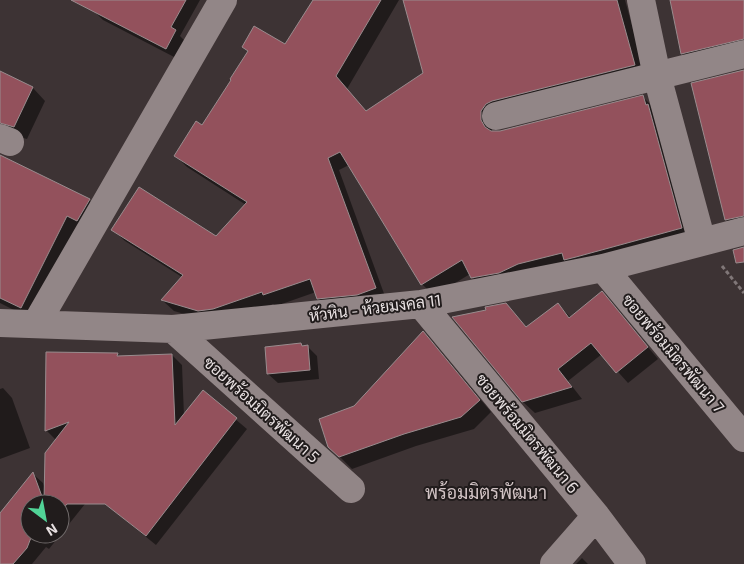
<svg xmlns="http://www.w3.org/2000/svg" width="744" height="564" font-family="'Exo 2',Sarabun,sans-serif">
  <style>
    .shadow { fill: #0007; fill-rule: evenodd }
    .building { fill: #93515c; stroke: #998c8e }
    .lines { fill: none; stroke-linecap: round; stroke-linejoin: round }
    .path { stroke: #807778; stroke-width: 3; stroke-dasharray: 4 2.5; stroke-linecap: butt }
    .minor { stroke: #928687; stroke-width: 28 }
    .labels { text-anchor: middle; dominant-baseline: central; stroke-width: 4; stroke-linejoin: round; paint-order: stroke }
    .street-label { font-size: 16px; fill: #e8e1e2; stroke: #211c1c }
    .neighbourhood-label { font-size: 18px; fill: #d1c3c4; stroke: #211c1c }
  </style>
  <rect width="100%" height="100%" fill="#3d3334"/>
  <!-- shadow -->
  <path class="shadow" d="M90,0H200L180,36L185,41L176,58L103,20L93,10Z
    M315,0H399L347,89L367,112L424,74L405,0H625L646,77L492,123V132H500L643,97L654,108L693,240L483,289L470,274L434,296L422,284L349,165L339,170L386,299L330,310L318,298L316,292L276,306L273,304L225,320L211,322L174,311L162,300L182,277L125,241L113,230L216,237L246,205L187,167L176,156L203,127L249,52L243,47L286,46Z
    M675,0H744V55L696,67L682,53Z
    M744,71V232L740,233L726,219Z
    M1,73L33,88L45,101L27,139L12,135L0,142V76Z
    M0,157L89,200L101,213L34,320L0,303Z
    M602,293L658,359L628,383L602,354L568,381L582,399L535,413L523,402L488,311L506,304L527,328L558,304L571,318Z
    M423,333L435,345L491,412L474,429L416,446L352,469L329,446L355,407Z
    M300,344L303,347H308L317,356L319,379L278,383L268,374L266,348Z
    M117,354L120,357L172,355L182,365L184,416L203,392L247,429L156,545L93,494L49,549L46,547L32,564H0V517L33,474L43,483L45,489L56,440L46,430ZM30,504H60V534H30Z
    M3,388L12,398L30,448L0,459V389Z
    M582,558L588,564H576Z"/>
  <!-- building -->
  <path class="building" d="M71,0H186L171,27L176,30L166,49Z
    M313,0H381L336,76L366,111L423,73L403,0H617L635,65L492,101L486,104L481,111V120L485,127L491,131H500L643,95L646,105L648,104L682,228L576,257L564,260L562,253L518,264L499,273L471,278L462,260L421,285L340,152L328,158L376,288L357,295L317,299L310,279L263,295L262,292L213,309L198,311L161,300L183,275L111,230L139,187L216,236L247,202L174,156L196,121L202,125L231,80L230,79L248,51L242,47L254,26L285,44Z
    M670,0H744V39L681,54Z
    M744,70V216L725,220L691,83Z
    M0,71L33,87L14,127L0,123Z
    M0,155L90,199L77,221L67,216L21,308L0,298Z
    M744,247V262L736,263L733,250Z
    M602,291L648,347L616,373L591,343L558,369L572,387L522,402L452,317L486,310L485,307L506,303L526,327L558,303L569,318Z
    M423,331L480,400L461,417L404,434L339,457L328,447L319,419L354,406Z
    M301,343L302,346L308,345L310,370L267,374L265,347Z
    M46,352L118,353L117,356L172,354L175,425L203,390L237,418L146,536L105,504H67L60,512V504H30V534H43L38,540L32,535L27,548L13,564H0V513L33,472L44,502L45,453L69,422L45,431Z"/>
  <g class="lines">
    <!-- path -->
    <path class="path" d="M722,266L744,293"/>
    <!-- minor -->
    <path class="minor" d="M641,0L657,76L702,242
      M496,116L744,54
      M0,138L10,142
      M603,268L744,438
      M421,304L596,516L632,564
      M0,323L173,329L421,304L603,268L744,231
      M36,324L223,0
      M173,329L351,489
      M554,564L596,516"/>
  </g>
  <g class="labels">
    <!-- street labels -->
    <g class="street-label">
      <text transform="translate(375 307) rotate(-7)">หัวหิน - ห้วยมงคล 11</text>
      <text transform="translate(674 353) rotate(50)">ซอยพร้อมมิตรพัฒนา 7</text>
      <text transform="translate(262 409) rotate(42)">ซอยพร้อมมิตรพัฒนา 5</text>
      <text transform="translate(528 433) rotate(50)">ซอยพร้อมมิตรพัฒนา 6</text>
    </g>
    <!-- neighbourhood labels -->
    <g class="neighbourhood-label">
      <text x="486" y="492">พร้อมมิตรพัฒนา</text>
    </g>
  </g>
  <!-- north arrow -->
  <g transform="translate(45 519) rotate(148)"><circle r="24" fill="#211c1c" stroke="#716b6b"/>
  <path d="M0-4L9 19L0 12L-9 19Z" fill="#51d397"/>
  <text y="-8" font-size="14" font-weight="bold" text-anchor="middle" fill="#e8e1e2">N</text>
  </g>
</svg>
